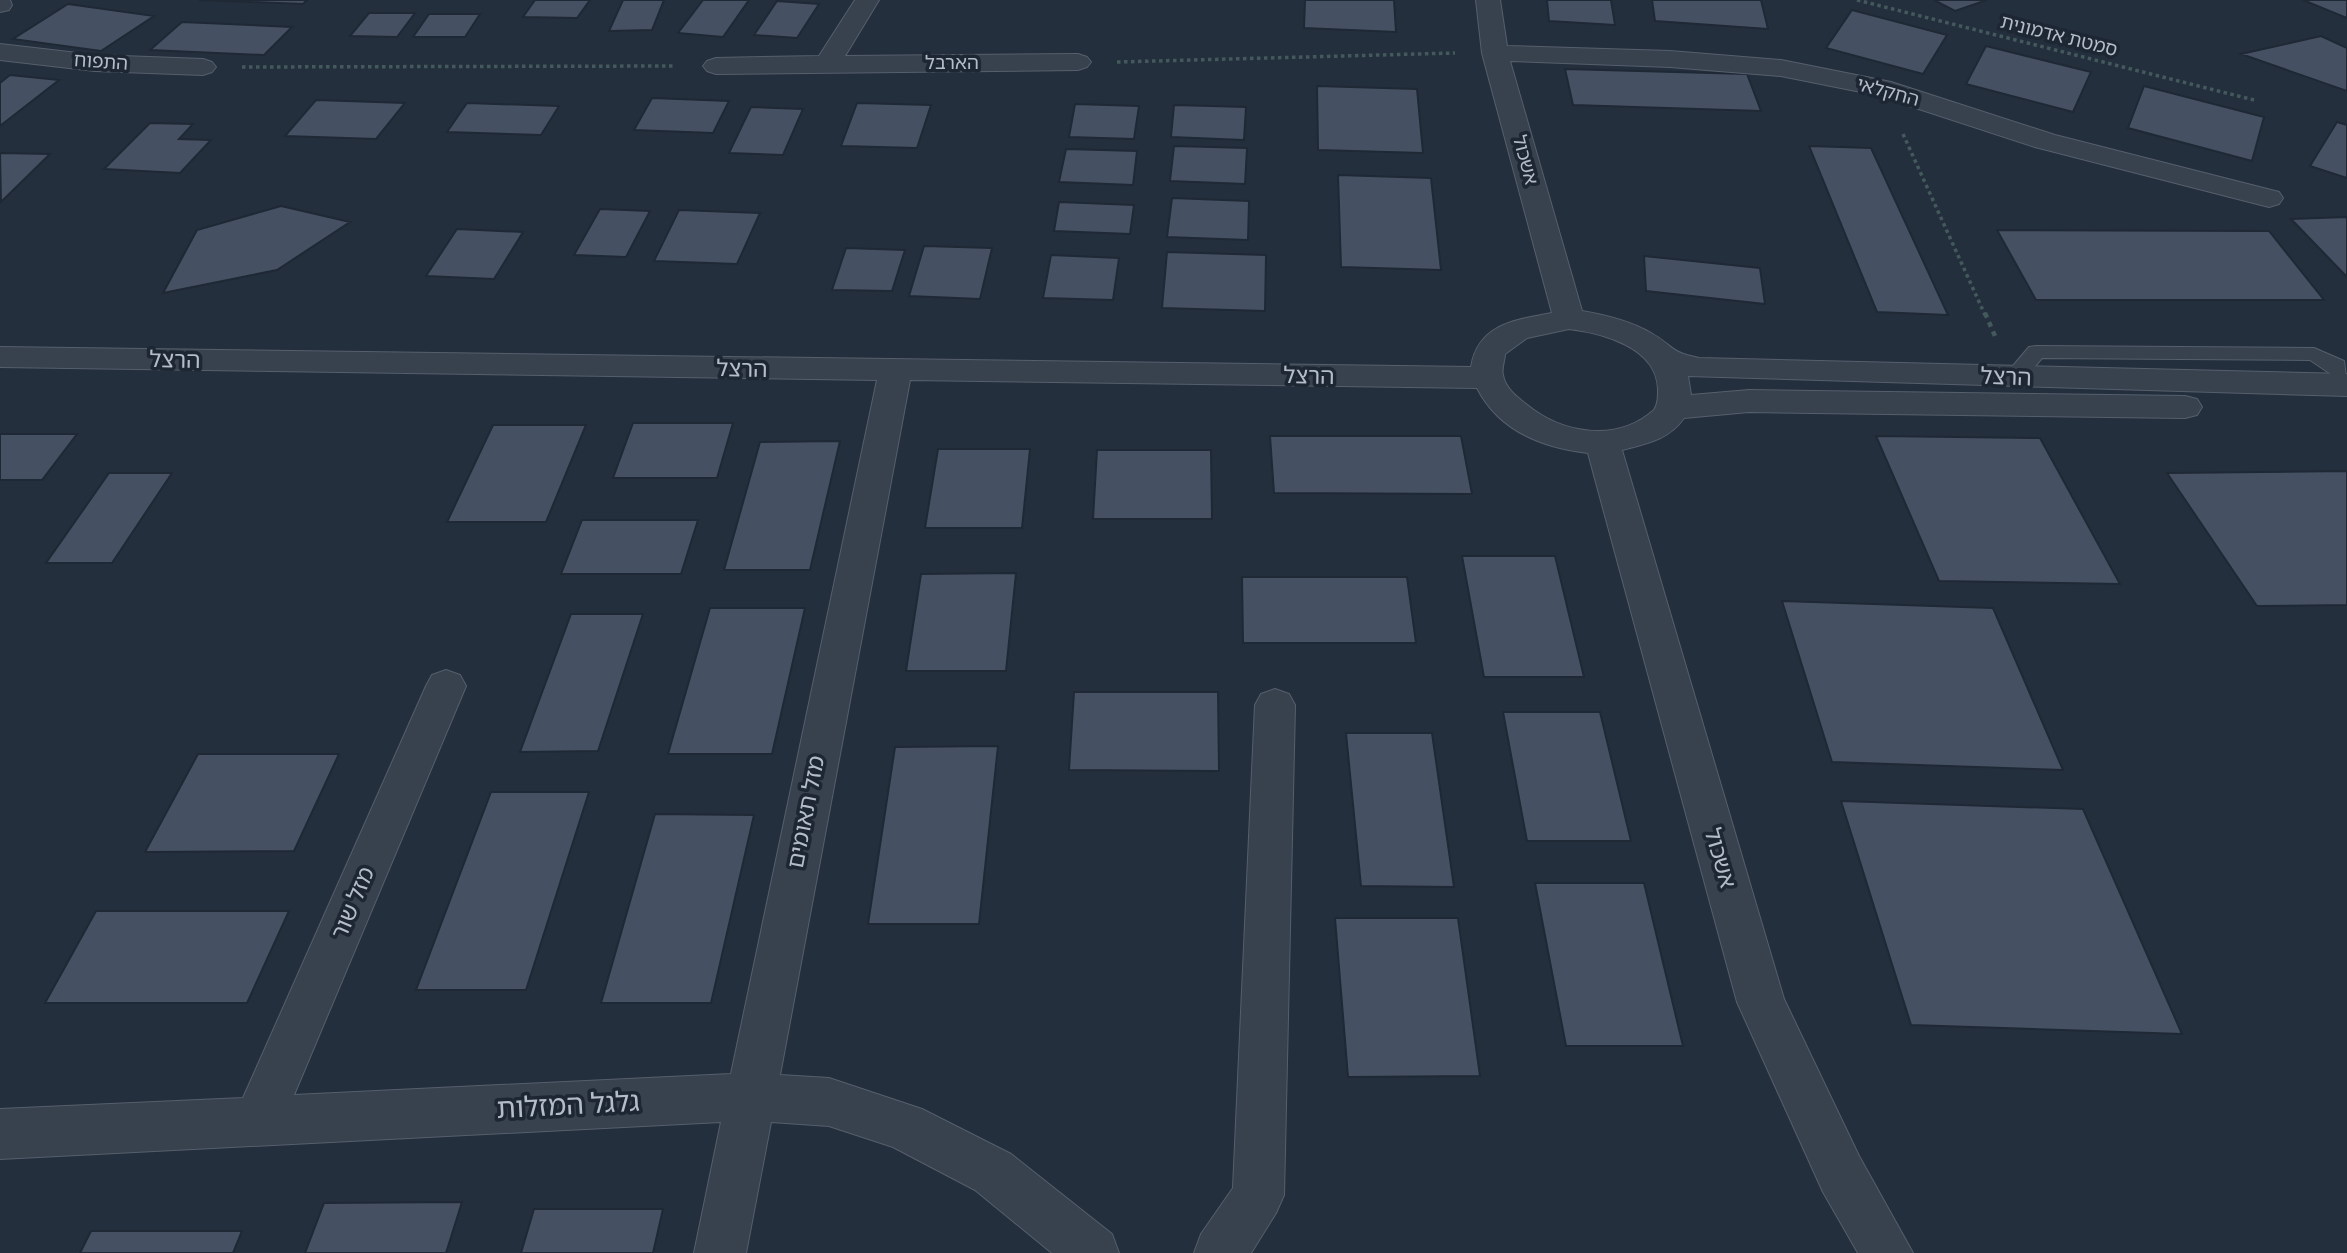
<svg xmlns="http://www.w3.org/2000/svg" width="2347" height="1253" font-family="Karla,'Noto Sans Hebrew',sans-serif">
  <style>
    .building { fill: #455162; stroke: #1f2835; stroke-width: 2 }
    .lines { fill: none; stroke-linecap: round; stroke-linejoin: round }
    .service-casing { stroke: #565f6c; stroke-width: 2 }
    .minor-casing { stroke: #565f6c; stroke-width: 2 }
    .path-far1 { stroke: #44595c; stroke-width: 3.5; stroke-dasharray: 3.5 3.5; stroke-linecap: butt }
    .path { stroke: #44595c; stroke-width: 4.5; stroke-dasharray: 5 5; stroke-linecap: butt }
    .service { fill: #38414e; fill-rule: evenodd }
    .minor { fill: #38414e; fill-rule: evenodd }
    .labels { text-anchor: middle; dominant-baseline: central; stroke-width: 7; stroke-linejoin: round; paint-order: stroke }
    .far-street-label { font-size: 19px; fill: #b4bcc9; stroke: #1d2633 }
    .street-label { font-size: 23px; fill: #b4bcc9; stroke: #1d2633 }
    .near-street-label { font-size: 28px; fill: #b4bcc9; stroke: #1d2633 }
  </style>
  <rect width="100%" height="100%" fill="#242f3e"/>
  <!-- building -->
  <path class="building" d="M199,0H307L303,4Z
    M535,0H590L577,18L523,17Z
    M623,0H664L652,30L609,31Z
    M703,0H749L723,37L678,33Z
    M1305,0H1394L1396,32L1304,28Z
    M1547,0H1611L1615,25L1549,21Z
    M1652,0H1761L1768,29L1655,21Z
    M1934,0H1987L1955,11Z
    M2303,0H2347V18Z
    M777,1L819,4L797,38L754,35Z
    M68,4L154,16L101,51L13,39Z
    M1852,10L1947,35L1923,74L1826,48Z
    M369,13H415L397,37L350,36Z
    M429,14H480L465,37H413Z
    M182,22L292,27L264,55L150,50Z
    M2321,36L2347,48V91L2241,54Z
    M1986,46L2091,72L2073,112L1966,84Z
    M1565,69L1747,74L1761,111L1573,105Z
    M10,75L59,80L0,126V83Z
    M1317,86L1417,89L1423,153L1318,150Z
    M2144,86L2264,117L2252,161L2128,128Z
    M652,98L729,101L713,133L634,130Z
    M316,100L405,103L376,139L285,136Z
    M467,103L559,106L541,135L447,132Z
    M857,103L931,105L917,148L841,146Z
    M1075,104L1139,106L1134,139L1069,137Z
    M1174,105L1246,107L1244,140L1171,137Z
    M751,107L803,109L783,155L729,153Z
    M2337,122L2347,125V178L2310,166Z
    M150,123L193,124L179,139L211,140L180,173L104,169Z
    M1174,146L1247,148L1245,184L1170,181Z
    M1809,146L1871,148L1948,315L1877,312Z
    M1066,149L1137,151L1133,185L1059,182Z
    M0,153L50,154L1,202Z
    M1338,175L1431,178L1441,270L1341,267Z
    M1172,198L1249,201L1248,240L1167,237Z
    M1059,202L1134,205L1130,234L1054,231Z
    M281,206L350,222L277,270L163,293L197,230Z
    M600,209L650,211L626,257L574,255Z
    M679,210L760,213L737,264L654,261Z
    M2347,217V277L2291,219Z
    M457,229L523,232L494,279L426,276Z
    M1997,230L2269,231L2324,300H2036Z
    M924,246L992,248L980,299L909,296Z
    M846,248L905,250L892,291L832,290Z
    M1167,252L1266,255L1265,311L1162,308Z
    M1051,255L1119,258L1113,300L1043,298Z
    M1644,256L1760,268L1765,304L1646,291Z
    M633,423H733L717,478H613Z
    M493,425H586L546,522H447Z
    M0,434H77L42,480H0Z
    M1270,436H1461L1472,494L1274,493Z
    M1876,436L2040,438L2120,584L1939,581Z
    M840,441L810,570H724L760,442Z
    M938,449H1030L1022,528H925Z
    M1097,450H1211L1212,519H1093Z
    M2347,471V605L2257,606L2167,473Z
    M109,473H172L112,563H46Z
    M582,520H698L681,574H561Z
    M1462,556H1555L1584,677H1484Z
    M1016,573L1006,671H906L921,574Z
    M1242,577H1407L1416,643H1243Z
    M1782,601L1993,608L2063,770L1832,762Z
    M710,608H805L772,754H668Z
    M571,614H643L598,751L520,752Z
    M1074,692H1218L1219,771L1069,770Z
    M1503,712H1600L1631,841H1527Z
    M1346,733H1432L1454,887L1361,886Z
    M998,746L979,924H868L895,747Z
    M198,754H339L294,851L145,852Z
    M491,792H589L526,990H416Z
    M1841,801L2083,809L2182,1034L1911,1025Z
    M655,814L754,815L711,1003H601Z
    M1535,883H1644L1683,1046H1566Z
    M96,911H289L247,1003H45Z
    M1335,918H1458L1480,1076L1348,1077Z
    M462,1202L446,1253H305L324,1203Z
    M534,1209H663L653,1253H521Z
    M91,1231H242L233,1253H80Z"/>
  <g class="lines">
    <!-- service casing -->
    <g class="service-casing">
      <path id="service" d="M2036,346L2314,348L2344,361L2347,385L2310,360L2042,358L2021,383H2007L2004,378L2007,373L2029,347Z"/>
    </g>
    <!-- minor casing -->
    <g class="minor-casing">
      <path id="minor" d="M0,0H10L12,5L9,10L0,12Z
        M855,0H879L845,56L1078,54L1087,57L1091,62L1087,67L1078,70L716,74L707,71L703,66L707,61L716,58L819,56Z
        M1476,0H1500L1507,46L1670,51L1781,60L1891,82L2055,135L2279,192L2283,198L2279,204L2269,207L2035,147L1876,95L1781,76L1670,67L1510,61L1582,311C1606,315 1630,321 1651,333C1674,346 1669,352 1699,358L2347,374V396L1688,376L1691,395L1749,390L2185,396L2197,399L2202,407L2197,415L2185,418L1749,412L1684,418C1669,440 1645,444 1622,450L1784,999L1859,1156L1913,1253H1858L1823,1192L1737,1002L1588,453C1543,448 1499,431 1477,388L910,380L780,1075L829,1078L922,1109L1011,1154L1112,1234L1119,1253H1052L975,1190L893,1147L829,1126L771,1122L746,1253H694L721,1122L0,1159V1109L243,1098L426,686L432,675L446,670L460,675L466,686L294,1095L731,1074L877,380L0,367V347L1471,367C1478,324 1515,320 1552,313L1482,53ZM1569,329C1602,333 1657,347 1658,389C1658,397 1658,404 1654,410C1617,443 1562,434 1526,404C1517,397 1505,388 1503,375C1501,369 1505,360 1505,354L1527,338Z
        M0,44L95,55L203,59L212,62L216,67L212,72L203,75L95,71L0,60Z
        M1275,689L1289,694L1295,705L1284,1195L1276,1213L1251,1253H1194L1201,1234L1233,1188L1255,705L1261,694Z"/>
    </g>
    <!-- path-far1 -->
    <path class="path-far1" d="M1857,0L2254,100
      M1117,62L1455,53
      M242,67L674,66
      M1903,134L1985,315"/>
    <!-- path -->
    <path class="path" d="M1985,313L1995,336"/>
    <!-- service -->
    <use href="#service" class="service"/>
    <!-- minor -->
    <use href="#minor" class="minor"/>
  </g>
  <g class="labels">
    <!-- far-street labels -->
    <g class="far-street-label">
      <text transform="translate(2059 36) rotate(14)">סמטת אדמונית</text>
      <text transform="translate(101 62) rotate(4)">התפוח</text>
      <text x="952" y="63">הארבל</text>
      <text transform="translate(1888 92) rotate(15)">החקלאי</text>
      <text transform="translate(1525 160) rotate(75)">אשכול</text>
    </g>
    <!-- street labels -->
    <g class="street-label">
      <text transform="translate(175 360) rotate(1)">הרצל</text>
      <text transform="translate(742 369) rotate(1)">הרצל</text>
      <text transform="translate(1309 376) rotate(1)">הרצל</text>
      <text transform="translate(2006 377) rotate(2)">הרצל</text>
      <text transform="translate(806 812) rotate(-79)">מזל תאומים</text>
      <text transform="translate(1720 858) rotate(74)">אשכול</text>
      <text transform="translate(353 903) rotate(-67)">מזל שור</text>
    </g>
    <!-- near-street labels -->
    <g class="near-street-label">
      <text transform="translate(568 1105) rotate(-3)">גלגל המזלות</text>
    </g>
  </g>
</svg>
